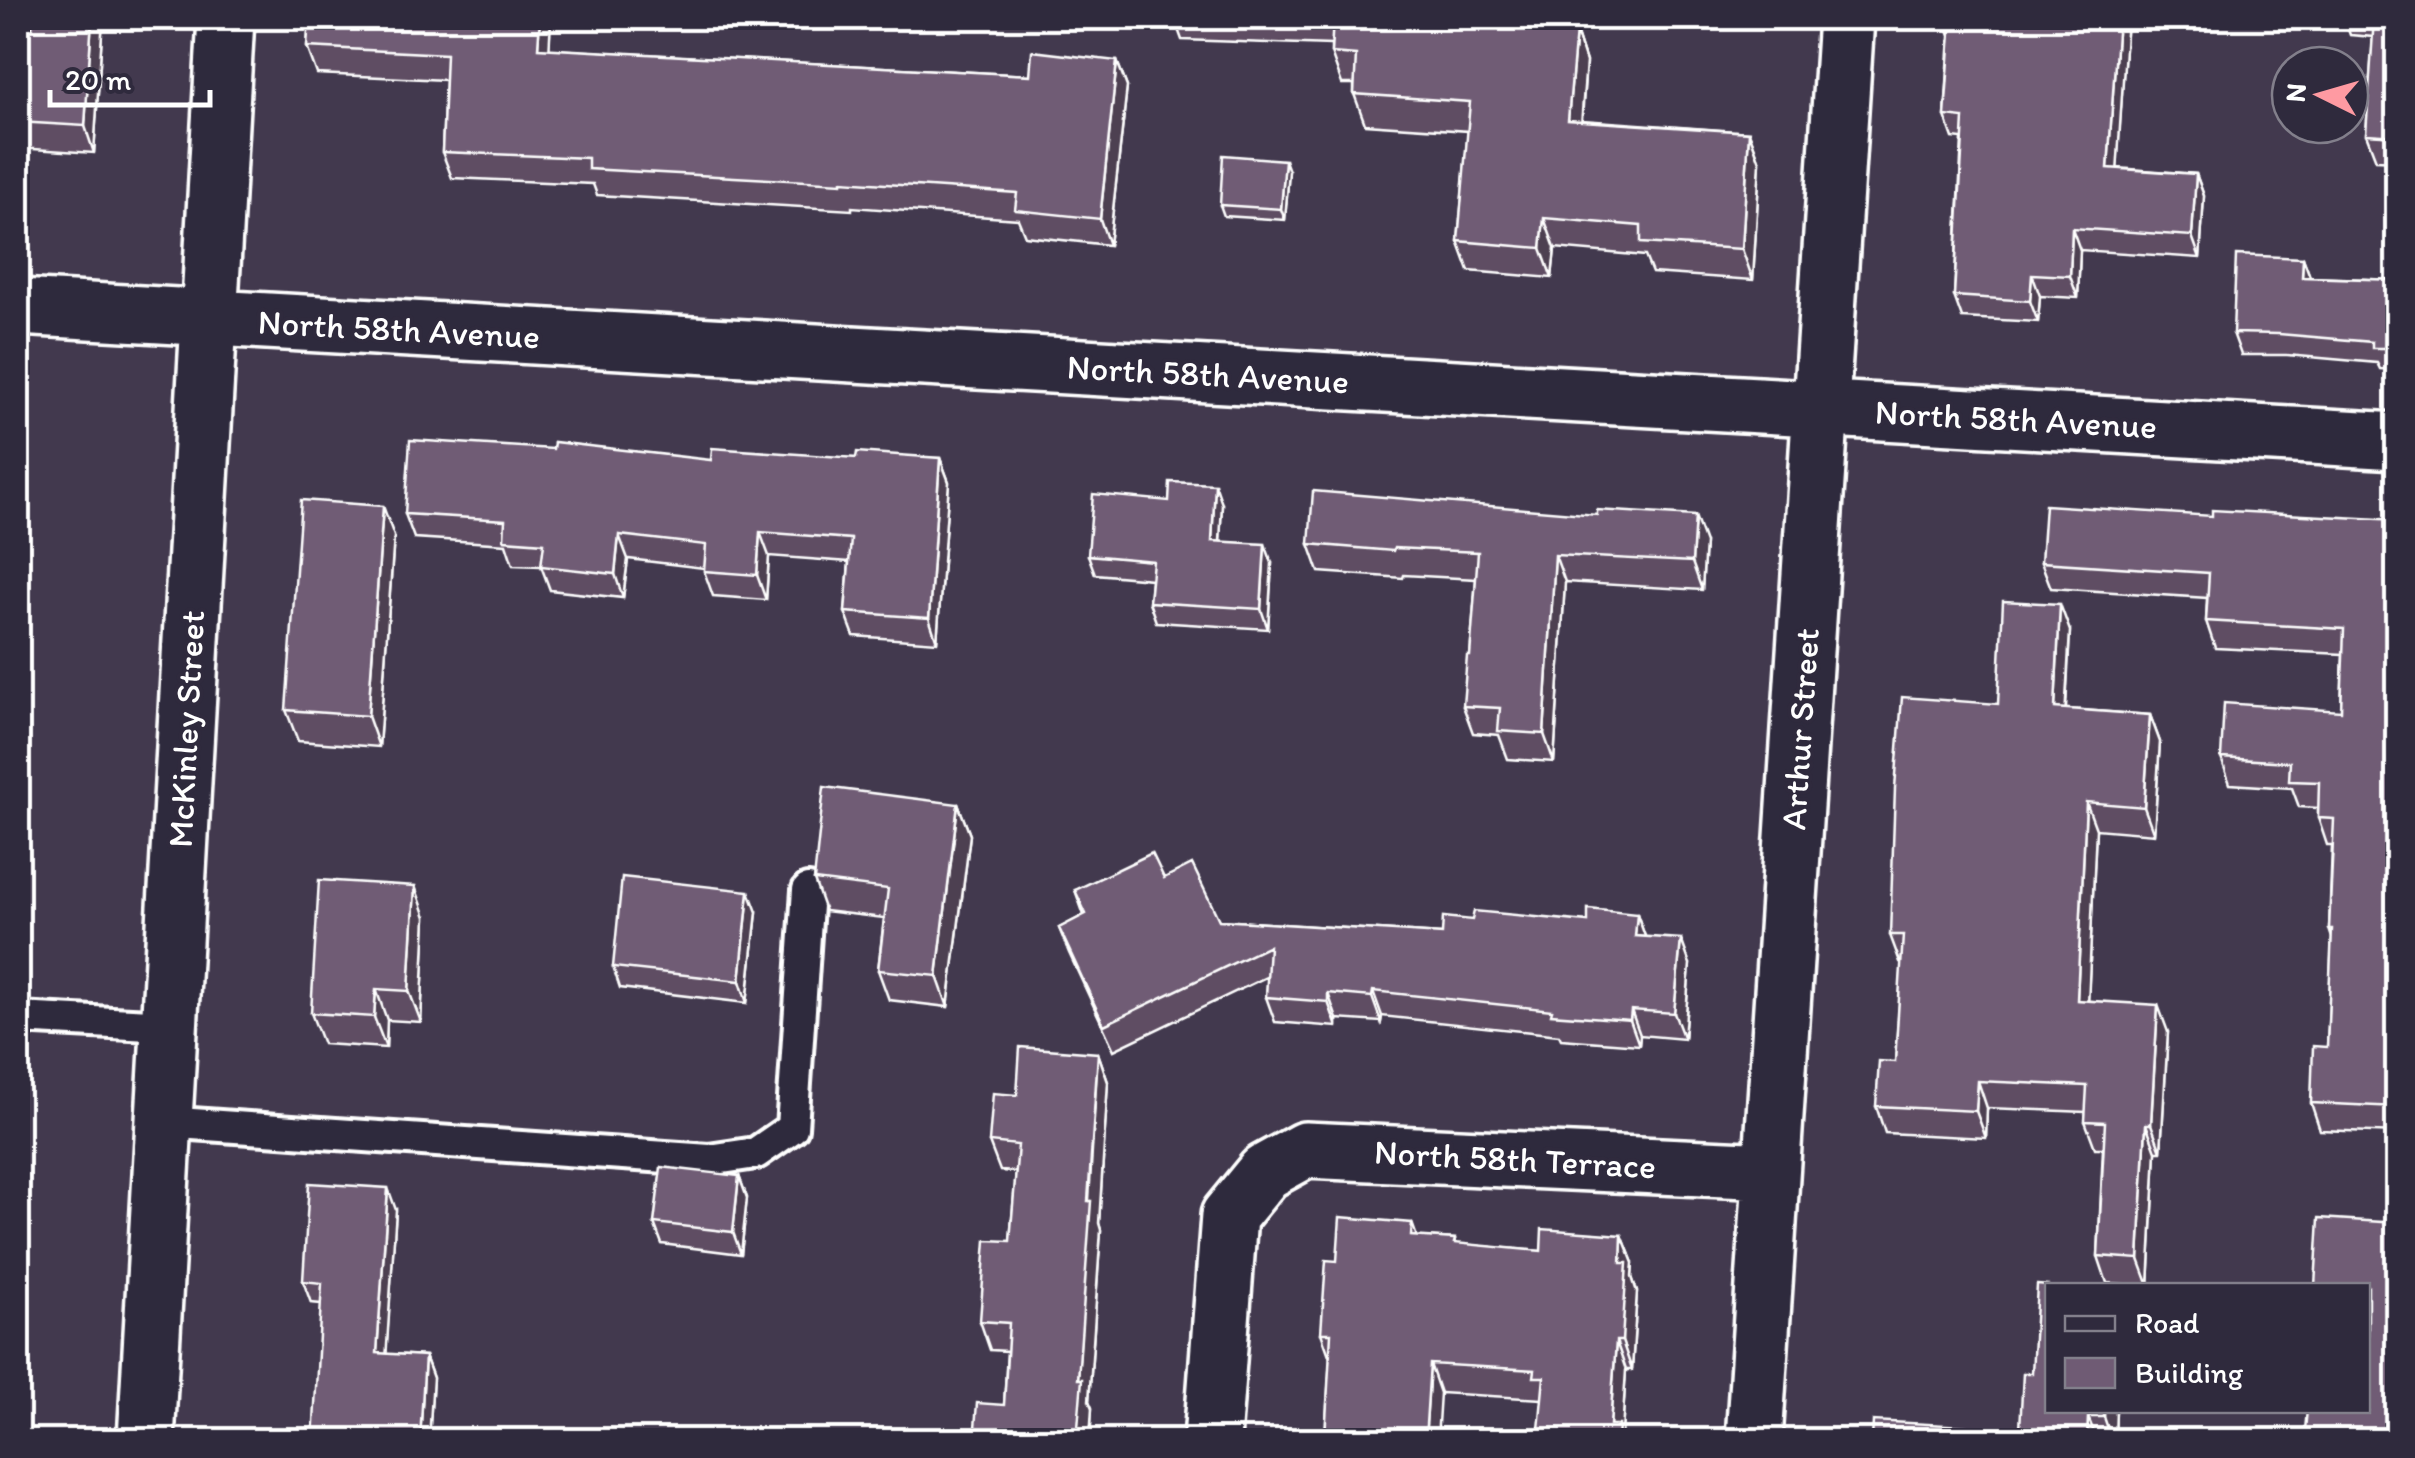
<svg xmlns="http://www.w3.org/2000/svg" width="2415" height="1458" font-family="Itim,sans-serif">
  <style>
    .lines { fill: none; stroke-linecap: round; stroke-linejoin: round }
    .service-casing { stroke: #fff; stroke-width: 38 }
    .minor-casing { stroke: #fff; stroke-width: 62 }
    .service { stroke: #2f2a3d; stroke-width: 30 }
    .minor { stroke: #2f2a3d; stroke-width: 55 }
    .wall { fill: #5f4e64; stroke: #fff; stroke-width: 2.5 }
    .shaded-wall { fill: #4e4051; stroke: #fff; stroke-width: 2.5 }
    .building { fill: #6f5b74; stroke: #fff; stroke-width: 2.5 }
    .labels { text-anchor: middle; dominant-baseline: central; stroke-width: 8; stroke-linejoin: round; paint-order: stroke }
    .street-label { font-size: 35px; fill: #fff; stroke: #2f2a3d }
  </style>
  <rect width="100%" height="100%" fill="#42394e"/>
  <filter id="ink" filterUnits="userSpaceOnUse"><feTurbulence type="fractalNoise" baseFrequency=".01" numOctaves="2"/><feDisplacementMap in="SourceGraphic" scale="20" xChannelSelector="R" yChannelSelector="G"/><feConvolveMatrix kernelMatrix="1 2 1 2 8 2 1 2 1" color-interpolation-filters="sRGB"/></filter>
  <g filter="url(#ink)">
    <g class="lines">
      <!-- service casing -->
      <g class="service-casing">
        <path id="service" d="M18,1018L169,1026
          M164,1122L709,1160L756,1153L792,1128L808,890"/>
      </g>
      <!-- minor casing -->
      <g class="minor-casing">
        <path id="minor" d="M18,307L2398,441
          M146,1440L226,18
          M1212,1440L1229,1216L1265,1172L1305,1150L1771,1171
          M1754,1440L1846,18"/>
      </g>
      <!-- service -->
      <use href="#service" class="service"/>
      <!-- minor -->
      <use href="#minor" class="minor"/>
    </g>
    <!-- wall -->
    <path class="wall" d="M103,18L94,153L18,148V28L32,29Z
      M309,18H551L549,49L1030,75L1117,61L1127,87L1109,245L1025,236L1018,219L852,207V210L597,195L593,184L452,178L442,152L445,80L317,74L307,47Z
      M1174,18H1464V22L1576,31L1586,62L1582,120L1749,132L1760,162L1753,280L1652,273L1645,256L1555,248L1552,278L1469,271L1458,241L1468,131L1365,124L1354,94V84H1342L1331,53V45L1182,40Z
      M1944,18H2127L2117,168L2196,174L2204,196L2200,258L2080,250L2078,298L2040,296L2038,322L1962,318L1954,296L1962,139L1953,138L1945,116L1950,35Z
      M2344,18H2398V161L2376,160L2366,134L2373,37L2350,35Z
      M1289,171L1285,220L1224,216L1220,205Z
      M2303,258L2310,277L2398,280V370L2380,369L2377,363L2287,355H2241L2233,333Z
      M856,458H940L949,482L937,642L854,636L845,612L849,562L769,556L766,600L713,596L704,571V568L628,559L623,598L550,590L541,566L513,565L506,544L414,538L405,514L711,460Z
      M1169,501L1222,504L1220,541L1272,563L1268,629L1156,622L1149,602L1151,579L1095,574L1088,555Z
      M2212,516L2398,520V1133L2320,1130L2311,1103L2327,1047L2332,938L2329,929L2332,845H2327L2318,818V808L2299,807L2292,788L2230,784L2221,758L2341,711L2343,654L2215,648L2206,621L2207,598L2051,588L2041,562Z
      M394,536L379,747L298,741L286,710Z
      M1705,543L1702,590L1565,582L1554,762L1508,759L1499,735L1473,733L1463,706L1470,656L1476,579L1404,575L1403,578L1319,572L1309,544Z
      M2070,631L2066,709L2150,715L2160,742L2154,834L2096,829L2088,1000L2168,1032L2161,1151H2156L2149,1286L2107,1283L2098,1256L2103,1148H2095L2085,1121L2086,1112L1987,1108L1986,1138L1885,1133L1876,1106L1895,1062L1902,962H1900L1890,935L1998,704Z
      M958,804L970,835L948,1007L889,1000L878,970L884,918L825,911L814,880Z
      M1164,878L1219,920L1442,934L1472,920L1588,922L1637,914L1645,937L1690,964L1684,1039L1640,1035L1639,1045L1561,1039L1559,1035L1382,1016L1381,1022L1337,1019V1027L1275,1022L1266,997L1268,976L1114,1050L1069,953L1059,928L1084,915L1075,890Z
      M757,912L747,1003L620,988L613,967Z
      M426,917L421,1022L387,1020L386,1048L323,1044L311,1013Z
      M1098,1053L1108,1082L1099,1223L1101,1230L1089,1401L1092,1408L1090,1440H974L1004,1405L1007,1351L990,1350L980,1321L1010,1241L1016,1172L1000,1171L989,1142L1017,1095Z
      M739,1176L747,1198L741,1254L662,1244L654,1223Z
      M396,1210L386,1354L425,1356L433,1378L429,1440L321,1304L311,1303L303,1281Z
      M1412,1223L1417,1237L1455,1239L1456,1244L1541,1251L1622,1235L1633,1263L1632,1277L1637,1292L1632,1370H1626L1622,1433L1542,1399L1440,1393L1325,1438L1330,1358L1321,1333L1337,1261Z
      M2048,1410H2116L2115,1440H1872L2020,1429Z"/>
    <!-- shaded-wall -->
    <path class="shaded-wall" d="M92,18H103L94,153L85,126Z
      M540,18H551L548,75L538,48Z
      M1450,18H1464L1461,52L1450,21Z
      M2118,18H2127L2116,189L2108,168Z
      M1576,31L1586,62L1579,150L1568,120Z
      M1117,61L1127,87L1109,245L1100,219Z
      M1749,132L1760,162L1753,280L1742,249Z
      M1285,160L1289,171L1285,220L1281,209Z
      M2196,174L2204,196L2200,258L2192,236Z
      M1544,218L1555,248L1552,278L1541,248Z
      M2072,228L2080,250L2078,298L2070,276Z
      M2303,258L2311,279L2302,277Z
      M2032,274L2040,296L2038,322L2030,301Z
      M940,458L949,482L937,642L929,618Z
      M1215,484L1222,504L1219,560L1212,541Z
      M383,506L394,536L379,747L368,716Z
      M1695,516L1705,543L1702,590L1692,562Z
      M760,532L769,556L766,600L757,575Z
      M619,535L628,559L623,598L615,574Z
      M1265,544L1272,563L1268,629L1261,609Z
      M1555,555L1565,582L1554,762L1544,734Z
      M2060,604L2070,631L2064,735L2055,708Z
      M18,621L24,639L18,745Z
      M2150,715L2160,742L2154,834L2144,807Z
      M2086,802L2096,829L2087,1027L2077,1000Z
      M958,804L970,835L948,1007L937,976Z
      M415,886L426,917L421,1022L409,991Z
      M749,891L757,912L747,1003L740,981Z
      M1637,914L1646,939L1635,936Z
      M1681,939L1690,964L1684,1039L1674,1013Z
      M376,989L387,1020L386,1048L374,1017Z
      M1373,991L1382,1016L1381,1022L1372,997Z
      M1328,993L1337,1019V1027L1328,1002Z
      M2158,1005L2168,1032L2161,1151L2151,1124Z
      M1631,1010L1640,1035L1639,1045L1630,1020Z
      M1098,1053L1108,1082L1099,1223L1101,1230L1089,1401L1092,1408L1090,1440H1077L1078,1379Z
      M1978,1081L1987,1108L1986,1138L1976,1111Z
      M2146,1124L2156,1151L2149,1286L2139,1259Z
      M739,1176L747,1198L741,1254L733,1232Z
      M388,1188L396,1210L385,1375L377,1353Z
      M1622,1235L1633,1263L1632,1277L1637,1292L1632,1370L1622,1341L1621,1263Z
      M1616,1341L1626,1370L1622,1433L1625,1440H1616L1610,1425Z
      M425,1356L433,1378L429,1440H420Z
      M1430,1364L1440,1393L1437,1440H1425Z
      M2104,1410H2116L2115,1440H2112L2104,1417Z
      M2088,1417L2097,1440H2087Z"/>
    <!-- building -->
    <path class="building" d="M33,18H92L85,126L18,122V28L32,29Z
      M309,18H540L538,48L1030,75L1032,51L1117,61L1100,219L1015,210L1017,193L842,181V183L588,169V158L442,152L446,54L307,47Z
      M1333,18H1450V21L1576,31L1568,120L1749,132L1742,249L1641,243V226L1544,218L1541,248L1458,241L1470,102L1354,94L1356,55L1331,53Z
      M1948,18H2118L2108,168L2196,174L2192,236L2072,228L2070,276L2032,274L2030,301L1954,296L1964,118L1945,116L1952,18Z
      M2374,18H2398V136L2366,134Z
      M1223,155L1285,160L1281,209L1220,205Z
      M2236,255L2303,258L2302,277L2398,280V348H2372V342L2279,334L2233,333Z
      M410,440L553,449L554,442L711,460L712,448L856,458L857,452L940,458L929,618L845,612L851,539L760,532L757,575L704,571L706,545L619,535L615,574L541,566L544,543L504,540L505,520L405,514Z
      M1170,482L1215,484L1212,541L1265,544L1261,609L1149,602L1153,561L1088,555L1093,494L1169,501Z
      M1313,491L1597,515V510L1695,516L1692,562L1555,555L1544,734L1498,731L1500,708L1463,706L1467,656H1470L1478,552L1394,548L1393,551L1309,544Z
      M301,500L383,506L368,716L286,710Z
      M2045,505L2212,516V510L2398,520V1107L2311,1103L2313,1046L2327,1047L2332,929H2329L2334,819L2318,818L2319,782L2289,781L2290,762L2221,758L2224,703L2341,711L2344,629L2206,621L2209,573L2041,562Z
      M2003,601L2060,604L2055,708L2150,715L2144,807L2086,802L2077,1000L2158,1005L2151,1124H2146L2139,1259L2098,1256L2105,1122L2085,1121L2087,1086L1978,1081L1976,1111L1876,1106L1879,1061L1895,1062L1903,935H1890L1895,788L1902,697L1998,704Z
      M824,787L958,804L937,976L878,970L888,889L814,880Z
      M1152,853L1164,878L1192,864L1219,920L1442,934L1443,917L1472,920L1474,911L1588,922V909L1637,914L1635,936L1681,939L1674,1013L1631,1010L1630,1020L1551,1014L1552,1010L1373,991L1372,997L1328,993V1002L1266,997L1269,946L1104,1025L1059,928L1086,914L1075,890Z
      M622,877L749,891L740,981L613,967Z
      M319,880L415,886L409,991L376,989L374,1017L311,1013Z
      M1020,1047L1098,1053L1088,1201H1091L1078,1379H1082L1077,1440H974L977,1403L1004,1405L1009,1323L980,1321L986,1240L1010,1241L1018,1145L989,1142L993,1093L1017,1095Z
      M661,1167L739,1176L733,1232L654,1223Z
      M309,1183L388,1188L377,1353L425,1356L420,1440H313L322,1283L303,1281Z
      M1340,1217L1412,1223L1411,1236L1455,1239L1454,1243L1541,1251L1542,1229L1622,1235L1621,1263H1627L1622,1341H1616L1610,1425H1619L1618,1440H1538L1544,1377H1534L1535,1370L1430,1364L1425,1440H1314V1437L1325,1438L1331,1333H1321L1326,1260L1337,1261Z
      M2319,1218L2398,1223V1440H2304L2307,1410H2368V1286H2315Z
      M2037,1285L2048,1286V1410H2104V1417H2088L2087,1440H1872L1873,1421L2020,1429L2023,1373H2032Z"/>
  </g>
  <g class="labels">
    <!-- street labels -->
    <g class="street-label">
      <text transform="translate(399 329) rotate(3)">North 58th Avenue</text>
      <text transform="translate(1208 374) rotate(3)">North 58th Avenue</text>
      <text transform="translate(2016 419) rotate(3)">North 58th Avenue</text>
      <text transform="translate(186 729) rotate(-87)">McKinley Street</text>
      <text transform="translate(1800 729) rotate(-86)">Arthur Street</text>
      <text transform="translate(1515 1159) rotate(3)">North 58th Terrace</text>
    </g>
  </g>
  <!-- margin -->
  <rect width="2415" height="1458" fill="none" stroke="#2f2a3d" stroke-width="60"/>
  <rect x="30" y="30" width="2355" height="1398" fill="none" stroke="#fff" stroke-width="4" filter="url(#ink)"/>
  <!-- legend -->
  <rect x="2045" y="1283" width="325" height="130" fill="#2f2a3d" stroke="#827f8b" stroke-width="2.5"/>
  <rect x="2065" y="1316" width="50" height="15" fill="#2f2a3d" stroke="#827f8b" stroke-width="2.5"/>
  <text x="2135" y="1333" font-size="30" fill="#ffffff">Road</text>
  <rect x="2065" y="1358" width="50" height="30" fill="#6f5b74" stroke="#827f8b" stroke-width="2.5"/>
  <text x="2135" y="1383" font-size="30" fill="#ffffff">Building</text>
  <!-- north arrow -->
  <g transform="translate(2320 95) rotate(275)"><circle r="48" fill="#2f2a3d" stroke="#827f8b" stroke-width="2.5"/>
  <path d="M0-8L18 38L0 25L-18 38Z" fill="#ff9aa2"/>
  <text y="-15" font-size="28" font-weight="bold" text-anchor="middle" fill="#ffffff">N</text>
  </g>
  <!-- scale -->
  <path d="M50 90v15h160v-15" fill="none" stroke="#ffffff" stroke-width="5"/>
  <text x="65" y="90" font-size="30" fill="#ffffff" stroke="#2f2a3d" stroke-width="8" paint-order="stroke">20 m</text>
</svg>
